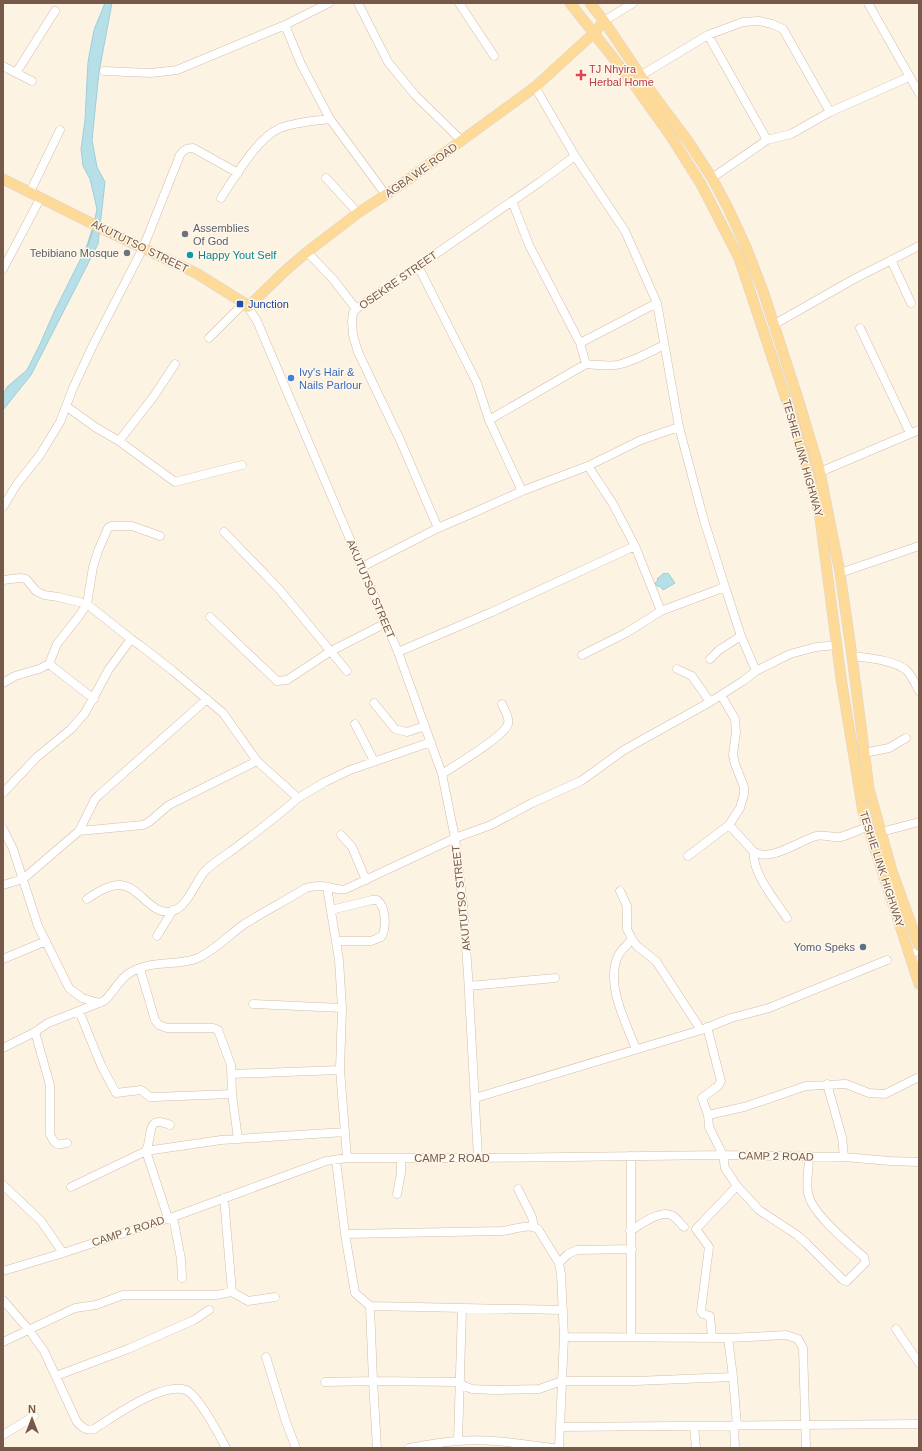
<svg xmlns="http://www.w3.org/2000/svg" width="922" height="1451" font-family="Arial,sans-serif">
  <style>
    .water { fill: #b7dfe7; stroke: #9dcfd9 }
    .lines { fill: none; stroke-linecap: round; stroke-linejoin: round }
    .stream { stroke: #9dcfd9; stroke-width: 2 }
    .minor-casing { stroke: #d1bdac; stroke-width: 9 }
    .major-casing { stroke: #dbd4cf; stroke-width: 11 }
    .minor { stroke: #fff; stroke-width: 8 }
    .major { stroke: #feda99; stroke-width: 10 }
    .health-dot { fill: #e0444e; stroke: #fff7ea; stroke-width: 1.5 }
    .worship-dot { fill: #6b7280; stroke: #fff7ea; stroke-width: 1.5 }
    .culture-dot { fill: #0f9aa8; stroke: #fff7ea; stroke-width: 1.5 }
    .transit-dot { fill: #1a4fb4; stroke: #fff7ea; stroke-width: 1.5 }
    .shop-dot { fill: #3f7fe0; stroke: #fff7ea; stroke-width: 1.5 }
    .service-dot { fill: #5c6f8a; stroke: #fff7ea; stroke-width: 1.5 }
    .labels { text-anchor: middle; dominant-baseline: central; stroke-width: 3; stroke-linejoin: round; paint-order: stroke }
    .health-label { font-size: 11px; fill: #be3a42; stroke: #fff7ea; text-anchor: start }
    .street-label { font-size: 11px; fill: #765948; stroke: #fff7ea }
    .worship-label { font-size: 11px; fill: #5b616d; stroke: #fff7ea; text-anchor: start }
    .culture-label { font-size: 11px; fill: #0d838f; stroke: #fff7ea; text-anchor: start }
    .transit-label { font-size: 11px; fill: #164399; stroke: #fff7ea; text-anchor: start }
    .shop-label { font-size: 11px; fill: #366cbe; stroke: #fff7ea; text-anchor: start }
    .service-label { font-size: 11px; fill: #4e5e75; stroke: #fff7ea; text-anchor: end }
  </style>
  <rect width="100%" height="100%" fill="#fdf3e3"/>
  <!-- water -->
  <path class="water" d="M105,3H112L99,72L92,140L97,167L105,182L98,244L31,375L3,410V395L7,387L27,370L40,344L55,310L91,238L97,209L90,179L83,166L81,149L85,120L88,62L94,30Z
    M664,573L666,574L668,573L675,583L663,590L661,587L657,586L655,583L658,580L657,579Z"/>
  <g class="lines">
    <!-- stream -->
    <path class="stream" d="M87,247L93,228"/>
    <!-- minor casing -->
    <g class="minor-casing">
      <path id="minor" d="M358,3L388,62L415,95L462,141
        M459,3L494,56
        M868,3L919,93
        M604,21L633,3
        M285,25L301,64L330,119L386,195
        M708,35L767,140
        M3,66L16,73L55,11
        M104,71L151,73L177,70L285,25L329,3
        M16,73L32,81
        M640,76L708,35L743,22L759,21L772,24L783,29L830,112L909,77
        M326,178L358,213
        M712,178L767,140L791,134L830,112
        M30,192L60,130
        M221,198C235,177 256,140 278,129C294,122 314,121 330,119
        M307,252L333,279L356,309
        M891,260L911,303
        M418,266L477,383L489,420L522,491
        M3,269L41,197
        M248,307L257,321L398,652L442,774L455,838L463,905L468,975L478,1158
        M773,325L854,279L919,246
        M860,328L910,433
        M209,338L244,303
        M580,343L657,303
        M586,364C598,365 610,367 621,364C636,360 650,352 664,345
        M66,406L95,427L119,441L175,482L242,465
        M489,420L586,364L580,343L529,245L512,201
        M679,427L703,517L725,587
        M119,441L154,396L175,364
        M588,466L613,504L635,546L661,611L725,587L741,636L756,671
        M820,472L919,430
        M3,507L17,484L40,455L60,422L73,388L94,343L143,248L180,155C184,149 187,148 193,148L238,173
        M438,528L401,442L358,352L353,335L352,321L353,313L356,309L540,182L575,156
        M224,532L279,589L347,671
        M362,567L438,528L473,513L522,491L588,466L641,440L679,427L657,303L625,231L575,156L535,87
        M840,573L919,546
        M3,580L20,578L26,579L36,591L44,595L58,597L87,604L131,639
        M210,617L277,681L287,680L331,651L386,623
        M398,652L492,612L635,546
        M582,655L626,633L661,611
        M852,656C867,658 896,660 907,671C912,676 916,685 919,691
        M710,659L719,650L741,636
        M49,664L94,699
        M677,669L692,676L710,702
        M3,683L15,676L39,669L49,664L57,644L79,616L87,604L93,567L98,551L108,528L111,526H132L160,536
        M207,699L99,795L95,799L79,831L143,825L149,822L169,805L257,761
        M374,703L395,729L407,732L425,726
        M355,724L374,761
        M864,753L889,748L906,738
        M442,774C454,766 505,736 508,724C510,717 504,710 502,704
        M3,793L37,757L71,729L85,713L109,669L131,639L141,646L173,671L223,713L257,761L298,798L325,782L350,770L431,742
        M729,825L754,852C771,862 799,841 816,836C823,834 832,838 840,837C849,835 858,830 867,827
        M3,829L13,849L38,926L69,988L82,998L99,1003
        M881,832L919,822
        M341,835L352,847L366,880
        M754,852C751,871 776,902 787,918
        M688,856L729,825L740,808L744,794V787L735,764L733,755L736,732L735,719L721,695
        M3,885L23,879L79,831
        M327,887L339,960L342,1008L340,1070L347,1158
        M620,891L627,906V929L632,939L637,946L656,961L701,1030
        M87,899C96,893 108,885 120,885C140,886 151,917 173,911C187,907 196,881 205,871C213,863 224,856 234,849C256,832 278,816 298,798
        M331,910L372,900H377C386,906 387,929 381,937L371,941H336
        M157,936L173,910
        M632,939C628,944 621,950 618,956C605,984 626,1023 636,1049
        M909,954L919,951
        M3,959L46,941
        M140,969L155,1020L159,1025L167,1028H213L218,1030L231,1065L232,1094L238,1139
        M469,986L555,978
        M253,1004L342,1008
        M79,1011L101,1065L116,1093L141,1090L150,1097H154L232,1094
        M707,1027L721,1081L718,1086L702,1098L708,1115L709,1127L723,1155L725,1168L737,1186L759,1210L797,1235L807,1244L843,1280L847,1281L865,1263L864,1257C849,1244 811,1213 808,1193C806,1181 809,1168 809,1156
        M35,1032L50,1085V1134C54,1144 57,1146 67,1143
        M3,1048L35,1032L48,1023L104,1001C113,993 118,981 128,974C149,959 176,967 198,958C215,950 228,936 243,925C263,912 285,901 306,888C313,886 320,885 328,887C335,888 339,891 346,889L455,838L491,825L532,803L581,781L624,750L710,702L743,681L756,671L790,654L816,647L837,645
        M232,1074L340,1070
        M827,1084L842,1137L844,1157
        M475,1098L701,1030L731,1018L769,1008L887,960
        M708,1115L744,1107L806,1086L846,1084L869,1093L885,1094L917,1078
        M631,1156V1337
        M336,1160L345,1234L355,1293L370,1306L563,1310
        M3,1185L41,1221L63,1253
        M71,1187L146,1151L221,1140L345,1132
        M518,1189L532,1217L534,1227
        M397,1194L401,1173V1158
        M224,1198L232,1292
        M173,1217L181,1259L182,1278
        M168,1218L146,1151C153,1136 145,1114 170,1125
        M630,1231C640,1225 662,1208 673,1216C677,1219 681,1224 684,1227
        M345,1234L502,1231C513,1230 528,1223 538,1229L559,1263L561,1274L564,1337L559,1448
        M559,1263L568,1254L577,1250L632,1249
        M3,1271L63,1253L173,1217L326,1161L347,1158H478L723,1155L844,1157L890,1161L919,1162
        M3,1300L29,1330L44,1351L77,1422C83,1428 86,1431 94,1429C115,1416 161,1382 186,1390C198,1395 220,1436 226,1448
        M370,1306L373,1381L377,1448
        M896,1329L919,1363
        M564,1337L728,1338L733,1377
        M712,1337L710,1316L703,1314L701,1311L709,1247L696,1229L737,1186
        M728,1338L786,1335L798,1339L803,1348L806,1448
        M3,1342L75,1308L96,1305L123,1295H216L232,1292L248,1301L275,1297
        M266,1357L286,1422L296,1448
        M56,1376L128,1349L194,1320L209,1310
        M325,1382L373,1381L459,1382L464,1386L472,1389L493,1390L539,1389L562,1381H635L733,1377L737,1425
        M734,1425L735,1448
        M694,1426L696,1448
        M560,1427L919,1424
        M3,1435L34,1416
        M458,1441L462,1308
        M409,1448C425,1445 441,1442 458,1441C489,1438 522,1444 553,1448"/>
    </g>
    <!-- major casing -->
    <g class="major-casing">
      <path id="major" d="M570,3L633,83L670,135L701,184L739,258L793,420L810,477L820,518L841,678L863,812L919,984
        M590,3L604,21L655,97L688,141L712,178L728,208L746,247L763,291L800,405L820,472L840,573L852,656L869,789L892,871L919,946
        M3,179L113,234L196,273L244,303L248,307L286,270L307,252L358,213L402,184L535,87L594,33L604,21"/>
    </g>
    <!-- minor -->
    <use href="#minor" class="minor"/>
    <!-- major -->
    <use href="#major" class="major"/>
  </g>
  <!-- markers -->
  <path class="health-dot" d="M579 69h4v4h4v4h-4v4h-4v-4h-4v-4h4z"/>
  <g class="worship-dot">
    <circle cx="185" cy="234" r="4"/>
    <circle cx="127" cy="253" r="4"/>
  </g>
  <circle class="culture-dot" cx="190" cy="255" r="4"/>
  <rect class="transit-dot" x="236" y="300" width="8" height="8" rx="2"/>
  <circle class="shop-dot" cx="291" cy="378" r="4"/>
  <circle class="service-dot" cx="863" cy="947" r="4"/>
  <g class="labels">
    <!-- health labels -->
    <g class="health-label">
      <text x="589" y="69">TJ Nhyira<tspan x="589" dy="13">Herbal Home</tspan></text>
    </g>
    <!-- street labels -->
    <g class="street-label">
      <text transform="translate(421 170) rotate(-35)">AGBA WE ROAD</text>
      <text transform="translate(140 246) rotate(26)">AKUTUTSO STREET</text>
      <text transform="translate(398 280) rotate(-35)">OSEKRE STREET</text>
      <text transform="translate(803 458) rotate(74)">TESHIE LINK HIGHWAY</text>
      <text transform="translate(371 589) rotate(67)">AKUTUTSO STREET</text>
      <text transform="translate(882 869) rotate(72)">TESHIE LINK HIGHWAY</text>
      <text transform="translate(461 898) rotate(-96)">AKUTUTSO STREET</text>
      <text transform="translate(776 1156) rotate(1)">CAMP 2 ROAD</text>
      <text x="452" y="1158">CAMP 2 ROAD</text>
      <text transform="translate(128 1231) rotate(-18)">CAMP 2 ROAD</text>
    </g>
    <!-- worship labels -->
    <g class="worship-label">
      <text x="193" y="228">Assemblies<tspan x="193" dy="13">Of God</tspan></text>
      <text x="119" y="253" text-anchor="end">Tebibiano Mosque</text>
    </g>
    <!-- culture labels -->
    <g class="culture-label">
      <text x="198" y="255">Happy Yout Self</text>
    </g>
    <!-- transit labels -->
    <g class="transit-label">
      <text x="248" y="304">Junction</text>
    </g>
    <!-- shop labels -->
    <g class="shop-label">
      <text x="299" y="372">Ivy's Hair &amp;<tspan x="299" dy="13">Nails Parlour</tspan></text>
    </g>
    <!-- service labels -->
    <g class="service-label">
      <text x="855" y="947">Yomo Speks</text>
    </g>
  </g>
  <!-- border -->
  <rect width="922" height="1451" fill="none" stroke="#765948" stroke-width="8"/>
  <!-- north arrow -->
  <g transform="translate(32 1419)" stroke="#fff7ea" stroke-width="3" paint-order="stroke">
  <path d="M0-3L7 15L0 10L-7 15Z" fill="#765948"/>
  <text y="-6" font-size="11" font-weight="bold" text-anchor="middle" fill="#765948">N</text>
  </g>
</svg>
